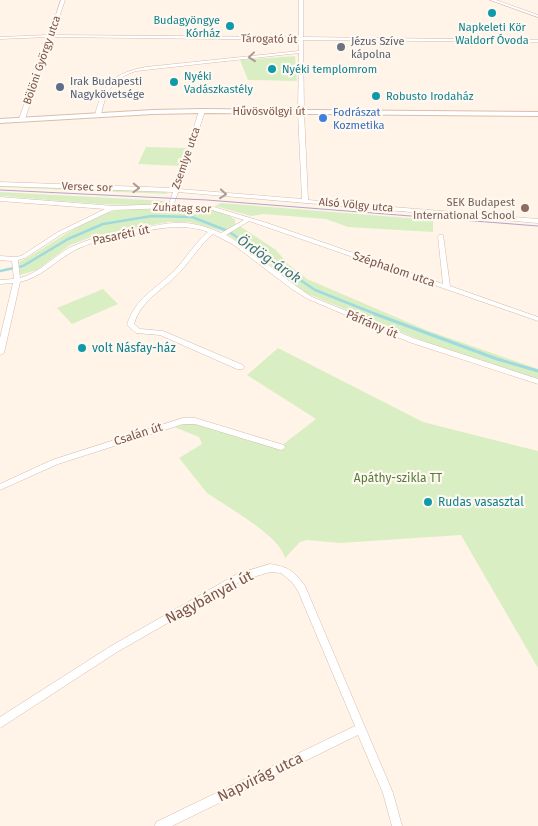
<svg xmlns="http://www.w3.org/2000/svg" width="538" height="826" font-family="'Fira Sans',sans-serif">
  <style>
    .green { fill: #d9efc3 }
    .lines { fill: none; stroke-linecap: round; stroke-linejoin: round }
    .stream-far1 { stroke: #9edade; stroke-width: 2.5 }
    .stream { stroke: #9edade; stroke-width: 3 }
    .minor-casing { stroke: #d5bcae; stroke-width: 1 }
    .secondary-casing { stroke: #dbbdad; stroke-width: 2 }
    .minor { fill: #fff; fill-rule: evenodd }
    .secondary { fill: #fff; fill-rule: evenodd }
    .tram { stroke: #b5a3cb; stroke-width: 1 }
    .oneway { stroke: #b09a91 }
    .culture-dot { fill: #0f9aa8; stroke: #fff8f0; stroke-width: 2 }
    .worship-dot { fill: #6b7280; stroke: #fff8f0; stroke-width: 2 }
    .service-dot { fill: #5c6f8a; stroke: #fff8f0; stroke-width: 2 }
    .shop-dot { fill: #3f7fe0; stroke: #fff8f0; stroke-width: 2 }
    .education-dot { fill: #8d6e63; stroke: #fff8f0; stroke-width: 2 }
    .labels { text-anchor: middle; dominant-baseline: central; stroke-width: 4.5; stroke-linejoin: round; paint-order: stroke }
    .far-culture-label { font-size: 11px; fill: #0d838f; stroke: #fff8f0; text-anchor: start }
    .far-street-label { font-size: 11px; fill: #7c5648; stroke: #fff8f0 }
    .far-worship-label { font-size: 11px; fill: #5b616d; stroke: #fff8f0; text-anchor: start }
    .far-service-label { font-size: 11px; fill: #4e5e75; stroke: #fff8f0; text-anchor: start }
    .far-shop-label { font-size: 11px; fill: #366cbe; stroke: #fff8f0; text-anchor: start }
    .far-education-label { font-size: 11px; fill: #785e54; stroke: #fff8f0; text-anchor: end }
    .street-label { font-size: 12px; fill: #7c5648; stroke: #fff8f0 }
    .culture-label { font-size: 12px; fill: #0d838f; stroke: #fff8f0; text-anchor: start }
    .park-label { font-size: 12px; fill: #547d3c; stroke: #fff8f0 }
    .water-label { font-size: 14px; font-style: italic; fill: #36767b; stroke: #fff8f0 }
    .near-street-label { font-size: 15px; fill: #7c5648; stroke: #fff8f0 }
  </style>
  <rect width="100%" height="100%" fill="#fff4e7"/>
  <!-- green -->
  <path class="green" d="M295,56L297,81L248,80L240,60Z
    M146,147L186,148L180,166L138,164Z
    M0,186L164,191L168,194L0,187Z
    M0,192L167,201C156,212 23,197 0,196Z
    M221,203L433,220V232L348,227L326,219L264,214L251,216L215,206Z
    M172,208C191,209 219,207 235,220V223L276,250L288,264L307,279L426,330L538,369V380L423,341L308,294L290,282L262,258L222,231L190,222H168L94,236L70,245L37,270L20,275L19,262C51,246 79,221 114,211C132,207 154,209 172,208Z
    M103,289L118,304L72,324L57,308Z
    M278,348L423,422L538,451V668L461,535L340,543L307,540L300,542L285,558C279,535 227,507 207,493L179,458L202,444L199,437L174,427L190,423L281,446L316,419L247,375Z"/>
  <g class="lines">
    <!-- stream-far1 -->
    <path class="stream-far1" d="M0,271L23,266L68,239L103,224L152,216L192,217L228,231L315,290L378,315"/>
    <!-- stream -->
    <path class="stream" d="M375,314L497,359L538,371"/>
    <!-- minor casing -->
    <g class="minor-casing">
      <path id="minor" d="M61,0H65L53,35L299,37V0H303V37L538,40V42L303,40L304,112L308,200L538,219V223L178,192L174,204L214,207L267,223L443,284L438,236L439,235H443L450,286L538,317V321L249,221L226,235C257,253 282,278 312,297L413,338L538,379V384L409,342L308,299L293,290L234,245L213,234C200,245 191,260 180,272C163,290 141,300 134,324L140,329L163,331L243,365L244,367L243,369H237L160,335L136,333L127,325C135,298 156,289 175,270C186,258 195,243 208,232C184,223 160,228 136,233C113,237 90,241 70,253C52,264 41,277 20,282L4,353L0,355V338L13,283L0,284V280L14,279L12,261L0,260V256L15,257L21,256L58,232L105,209L0,201V197L114,206L169,204L173,192L0,186V182L174,188L199,111L202,109L205,111L179,189L302,199L298,112L299,53L136,71C112,79 106,91 101,115L98,117L95,115C103,83 114,73 146,67L299,51V40L52,37L25,119L20,120L19,119L48,37L0,39V37L49,35ZM171,208L212,210L244,220L221,233C210,228 198,224 185,223C169,222 154,226 139,229C115,233 91,237 69,248C52,258 39,273 20,278L18,260L25,258L62,234L113,210Z
        M490,0H496L538,15V17Z
        M183,418H195L284,445L285,447L284,449L281,450L195,424H183L58,464L0,490V484L52,460Z
        M270,564C289,567 294,571 305,586L393,793L402,826H392L383,793L358,735L172,826H155L156,822L355,726L298,591L292,582L281,573L270,572L243,580L117,652L0,728V717L111,646L237,574Z"/>
    </g>
    <!-- secondary casing -->
    <g class="secondary-casing">
      <path id="secondary" d="M202,109L538,112V116L202,113L153,114L0,123V119L153,110Z"/>
    </g>
    <!-- minor -->
    <use href="#minor" class="minor"/>
    <!-- secondary -->
    <use href="#secondary" class="secondary"/>
    <!-- tram -->
    <path class="tram" d="M0,190L207,200L538,226"/>
  </g>
  <!-- one-way arrows -->
  <defs><path id="oneway-chevron" d="M-2-3.5L2.5 0L-2 3.5" fill="none" stroke-width="1.6" stroke-linecap="round" stroke-linejoin="round" transform="scale(1.25)"/></defs>
  <g class="oneway">
    <use href="#oneway-chevron" transform="translate(252 57) rotate(174)"/>
    <use href="#oneway-chevron" transform="translate(136 188) rotate(2)"/>
    <use href="#oneway-chevron" transform="translate(223 194) rotate(5)"/>
  </g>
  <!-- markers -->
  <g class="culture-dot">
    <circle cx="492" cy="13" r="5"/>
    <circle cx="230" cy="26" r="5"/>
    <circle cx="272" cy="69" r="5"/>
    <circle cx="174" cy="82" r="5"/>
    <circle cx="376" cy="96" r="5"/>
    <circle cx="82" cy="348" r="5"/>
    <circle cx="428" cy="502" r="5"/>
  </g>
  <circle class="worship-dot" cx="341" cy="47" r="5"/>
  <circle class="service-dot" cx="60" cy="87" r="5"/>
  <circle class="shop-dot" cx="323" cy="118" r="5"/>
  <circle class="education-dot" cx="525" cy="208" r="5"/>
  <g class="labels">
    <!-- far-culture labels -->
    <g class="far-culture-label">
      <text x="220" y="20" text-anchor="end">Budagyöngye<tspan x="220" dy="13">Kórház</tspan></text>
      <text x="492" y="27" text-anchor="middle">Napkeleti Kör<tspan x="492" dy="13">Waldorf Óvoda</tspan></text>
      <text x="282" y="69">Nyéki templomrom</text>
      <text x="184" y="76">Nyéki<tspan x="184" dy="13">Vadászkastély</tspan></text>
      <text x="386" y="96">Robusto Irodaház</text>
    </g>
    <!-- far-street labels -->
    <g class="far-street-label">
      <text transform="translate(269 39) rotate(1)">Tárogató út</text>
      <text transform="translate(42 60) rotate(-71)">Bölöni György utca</text>
      <text x="269" y="111">Hűvösvölgyi út</text>
      <text transform="translate(186 158) rotate(-71)">Zsemlye utca</text>
      <text transform="translate(87 187) rotate(2)">Versec sor</text>
      <text transform="translate(356 205) rotate(5)">Alsó Völgy utca</text>
      <text transform="translate(182 208) rotate(2)">Zuhatag sor</text>
    </g>
    <!-- far-worship labels -->
    <g class="far-worship-label">
      <text x="351" y="41">Jézus Szíve<tspan x="351" dy="13">kápolna</tspan></text>
    </g>
    <!-- far-service labels -->
    <g class="far-service-label">
      <text x="70" y="81">Irak Budapesti<tspan x="70" dy="13">Nagykövetsége</tspan></text>
    </g>
    <!-- far-shop labels -->
    <g class="far-shop-label">
      <text x="333" y="112">Fodrászat<tspan x="333" dy="13">Kozmetika</tspan></text>
    </g>
    <!-- far-education labels -->
    <g class="far-education-label">
      <text x="515" y="202">SEK Budapest<tspan x="515" dy="13">International School</tspan></text>
    </g>
    <!-- street labels -->
    <g class="street-label">
      <text transform="translate(121 235) rotate(-12)">Pasaréti út</text>
      <text transform="translate(394 269) rotate(19)">Széphalom utca</text>
      <text transform="translate(372 324) rotate(23)">Páfrány út</text>
      <text transform="translate(138 434) rotate(-18)">Csalán út</text>
    </g>
    <!-- culture labels -->
    <g class="culture-label">
      <text x="92" y="348">volt Násfay-ház</text>
      <text x="438" y="502">Rudas vasasztal</text>
    </g>
    <!-- park labels -->
    <g class="park-label">
      <text x="398" y="478">Apáthy-szikla TT</text>
    </g>
    <!-- water labels -->
    <g class="water-label">
      <text transform="translate(269 259) rotate(34)">Ördög-árok</text>
    </g>
    <!-- near-street labels -->
    <g class="near-street-label">
      <text transform="translate(209 597) rotate(-28)">Nagybányai út</text>
      <text transform="translate(260 777) rotate(-26)">Napvirág utca</text>
    </g>
  </g>
</svg>
